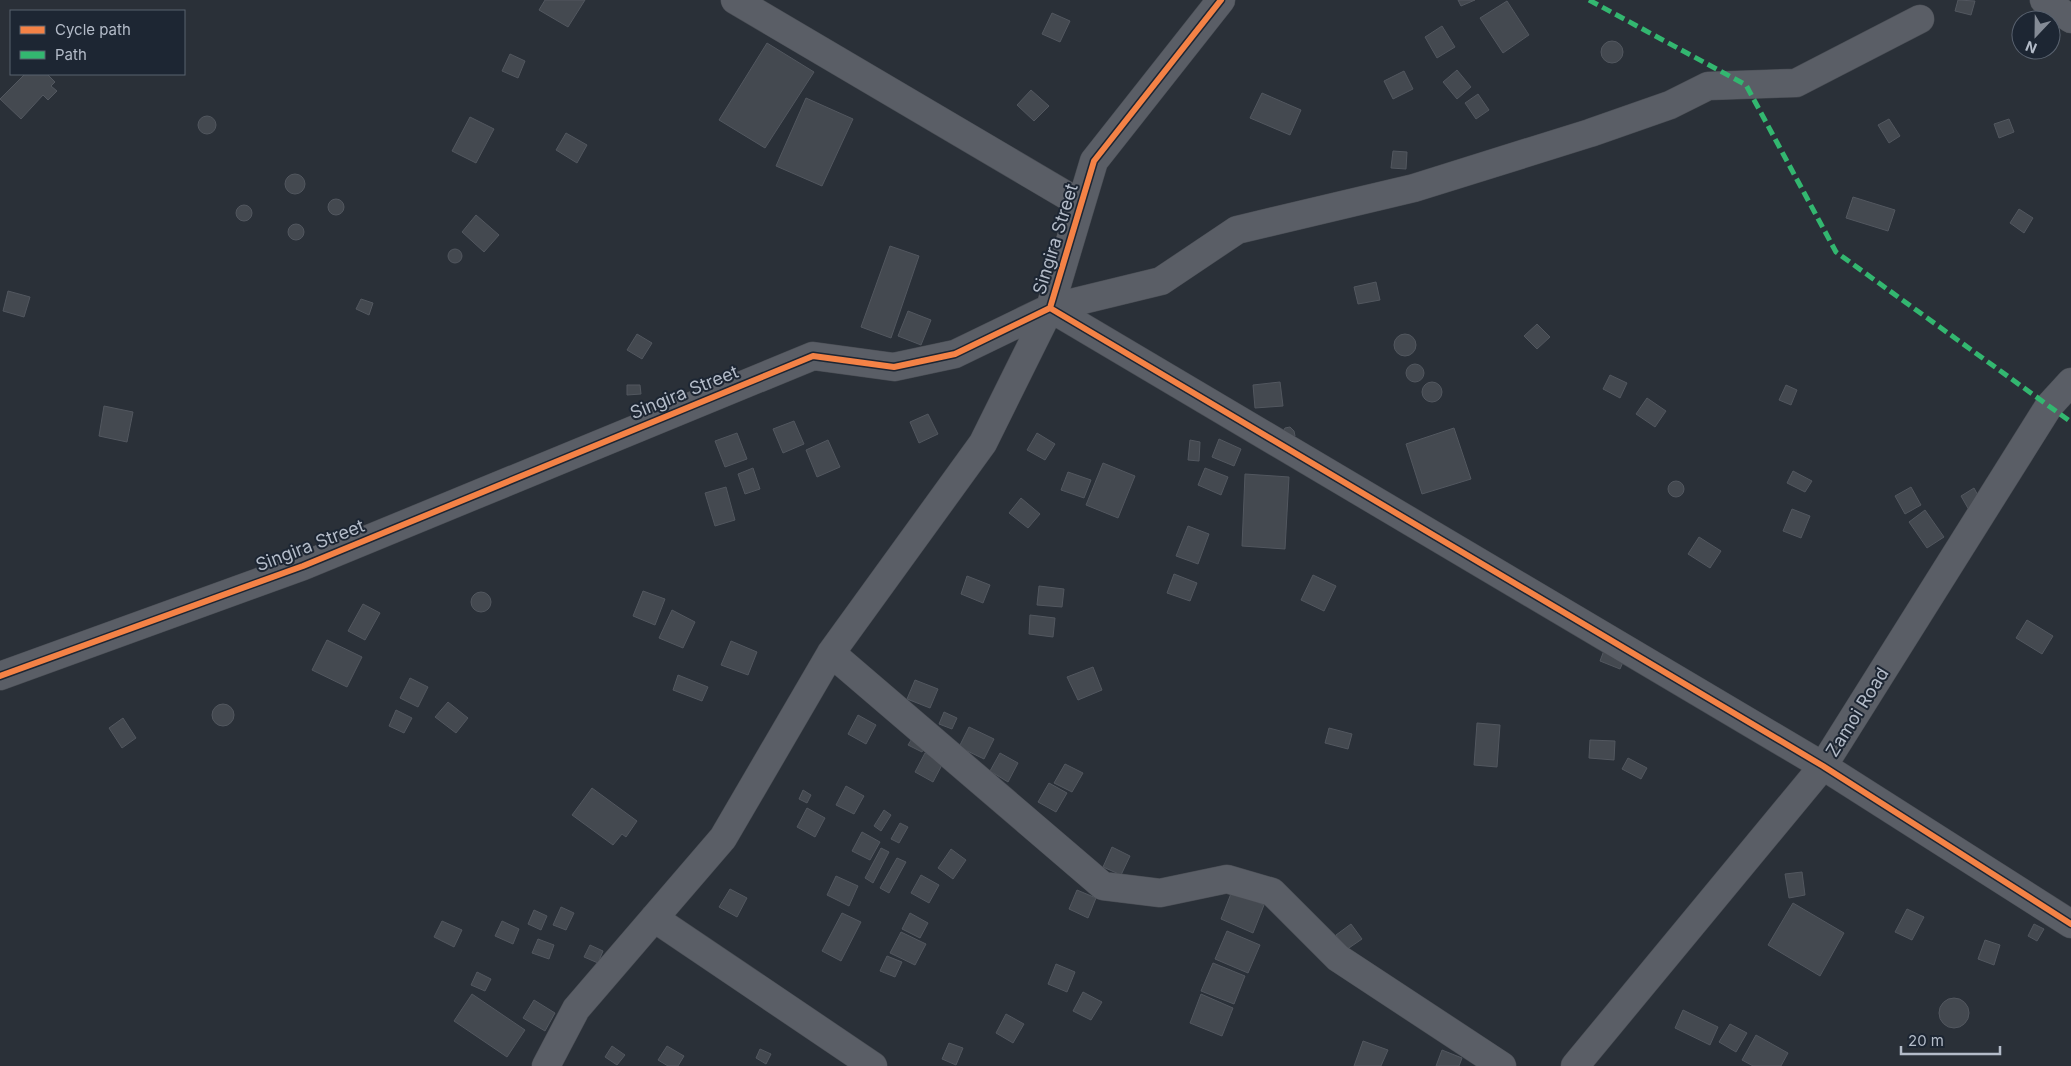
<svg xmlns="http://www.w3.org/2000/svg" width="2071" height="1066" font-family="Inter,sans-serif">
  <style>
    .building { fill: #444950; stroke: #52575f }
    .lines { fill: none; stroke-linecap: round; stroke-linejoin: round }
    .minor-casing { stroke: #484c53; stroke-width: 29 }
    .minor { stroke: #5a5e66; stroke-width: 28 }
    .quiet { stroke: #33b770; stroke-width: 5; stroke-dasharray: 10 5; stroke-linecap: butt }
    .cycleway-casing { stroke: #1d2633; stroke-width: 9 }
    .cycleway { stroke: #f48246; stroke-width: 6 }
    .labels { text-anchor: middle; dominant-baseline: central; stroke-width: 4; stroke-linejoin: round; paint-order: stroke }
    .street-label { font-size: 18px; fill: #b4bcc9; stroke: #1d2633 }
  </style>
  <rect width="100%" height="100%" fill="#2a3038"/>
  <!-- building -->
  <path class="building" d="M545,0H585L568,27L539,10Z
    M1458,0H1475L1461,6Z
    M1958,0L1975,1L1971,15L1955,11Z
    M1507,1L1529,35L1503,53L1480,18Z
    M1052,13L1070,21L1060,42L1042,34Z
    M1442,26L1455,47L1437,58L1425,37Z
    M1601 52a11 11 0 1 1 22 0a11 11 0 1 1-22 0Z
    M767,43L814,72L765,148L719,120Z
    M510,54L525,61L518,78L502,71Z
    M1457,70L1471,87L1457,99L1443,82Z
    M1404,71L1413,89L1393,99L1384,81Z
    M25,74H47L55,82L51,86L57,91L48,100L43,95L21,119L0,99Z
    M1031,90L1049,106L1034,121L1017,105Z
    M1262,93L1301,110L1290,135L1250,118Z
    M1478,94L1489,110L1476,119L1465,103Z
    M806,98L853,119L822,186L776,166Z
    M198 125a9 9 0 1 1 18 0a9 9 0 1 1-18 0Z
    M470,117L494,129L476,163L452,151Z
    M1889,119L1900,136L1889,143L1878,125Z
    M2009,119L2014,132L1999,138L1994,124Z
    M566,133L587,145L577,163L556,150Z
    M1393,151L1407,152L1406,169L1391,168Z
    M285 184a10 10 0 1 1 20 0a10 10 0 1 1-20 0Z
    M1853,197L1895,210L1888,231L1846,218Z
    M328 207a8 8 0 1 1 16 0a8 8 0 1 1-16 0Z
    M236 213a8 8 0 1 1 16 0a8 8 0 1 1-16 0Z
    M2019,209L2033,218L2024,233L2010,223Z
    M476,215L499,235L484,252L462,232Z
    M288 232a8 8 0 1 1 16 0a8 8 0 1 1-16 0Z
    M890,246L919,256L891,338L861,327Z
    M448 256a7 7 0 1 1 14 0a7 7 0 1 1-14 0Z
    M1376,282L1380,300L1358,304L1354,287Z
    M8,291L30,297L24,317L3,311Z
    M361,299L373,303L369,315L356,309Z
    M908,311L931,320L921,345L898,336Z
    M1537,324L1550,337L1537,349L1524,336Z
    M1394 345a11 11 0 1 1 22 0a11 11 0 1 1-22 0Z
    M637,334L652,343L642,359L627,350Z
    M1406 373a9 9 0 1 1 18 0a9 9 0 1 1-18 0Z
    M1610,375L1627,383L1620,398L1603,389Z
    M1422 392a10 10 0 1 1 20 0a10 10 0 1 1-20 0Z
    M1280,382L1283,406L1255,408L1253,385Z
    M627,385H640L641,394L627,395Z
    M1786,385L1797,390L1791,405L1779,400Z
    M1647,398L1666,411L1655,427L1636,414Z
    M104,406L133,412L127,442L99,436Z
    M928,414L938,434L919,443L910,422Z
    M794,421L804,444L783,453L773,429Z
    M1290,427L1294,431L1295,436L1292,440L1282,433L1285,428Z
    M1454,428L1471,479L1422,494L1406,444Z
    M737,433L747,459L725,467L715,441Z
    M1037,433L1055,444L1045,460L1027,450Z
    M1219,439L1241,449L1234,466L1212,457Z
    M828,440L840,467L817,477L806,450Z
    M1190,440L1200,442L1199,461L1188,460Z
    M1103,463L1135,476L1118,518L1086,505Z
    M753,468L760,489L745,494L738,474Z
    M1205,468L1228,477L1221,495L1198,485Z
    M1793,471L1812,481L1805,492L1787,483Z
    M1068,472L1091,480L1084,498L1061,490Z
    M1245,474L1289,477L1285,549L1242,546Z
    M1668 489a8 8 0 1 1 16 0a8 8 0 1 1-16 0Z
    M726,487L735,520L715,526L705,493Z
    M1911,487L1921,505L1905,514L1895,496Z
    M1974,488L1982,503L1969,510L1961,496Z
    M1021,498L1040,514L1028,528L1009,513Z
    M1792,509L1810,516L1801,538L1783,531Z
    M1925,510L1944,537L1927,548L1909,522Z
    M1188,526L1209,534L1198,564L1176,556Z
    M1699,537L1721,551L1710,568L1688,554Z
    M1174,574L1197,583L1190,601L1167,593Z
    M1313,575L1336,586L1324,611L1301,600Z
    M967,576L990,585L983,603L961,594Z
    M1039,586L1064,589L1062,607L1037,605Z
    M643,591L665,599L655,625L633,616Z
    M471 602a10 10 0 1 1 20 0a10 10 0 1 1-20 0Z
    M363,604L380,613L365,640L348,631Z
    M672,610L695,622L683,648L659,638Z
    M1030,615L1055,618L1053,637L1029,634Z
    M2027,620L2053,636L2042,654L2016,638Z
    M327,640L362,657L347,687L312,670Z
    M731,641L757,652L748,675L721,665Z
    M1606,645L1627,653L1620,669L1600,661Z
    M1093,667L1102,690L1078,700L1067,677Z
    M678,675L708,687L702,701L673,690Z
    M410,678L428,687L418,707L400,698Z
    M915,680L938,689L930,708L907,699Z
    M448,702L468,718L456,733L435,717Z
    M212 715a11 11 0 1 1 22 0a11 11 0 1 1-22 0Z
    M396,710L412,718L404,733L389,726Z
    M944,712L957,718L952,729L939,724Z
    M858,715L876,725L866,744L848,734Z
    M123,718L136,738L122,748L109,728Z
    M1477,723L1500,725L1497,767L1474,765Z
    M969,727L994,739L984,759L959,747Z
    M1329,728L1352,734L1348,749L1325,743Z
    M913,737L927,744L922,752L908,745Z
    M1590,740L1615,741L1614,760L1589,758Z
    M925,753L943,763L933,782L915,772Z
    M1000,753L1018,763L1008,782L990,771Z
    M1628,758L1647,768L1641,779L1622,769Z
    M1065,764L1083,773L1072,792L1054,783Z
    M1049,783L1067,793L1056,812L1038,802Z
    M846,786L864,796L854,814L836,805Z
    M592,788L637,821L626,837L622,834L613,845L572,815Z
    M803,790L811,795L807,803L799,799Z
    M807,808L825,818L815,837L797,827Z
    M884,810L891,815L881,831L874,826Z
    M900,823L908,827L899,843L891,839Z
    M862,832L880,842L870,860L852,851Z
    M1112,847L1130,856L1121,875L1103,867Z
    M881,848L889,852L873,883L865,878Z
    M951,849L966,860L953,879L938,868Z
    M897,858L906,862L889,893L880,888Z
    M1802,872L1805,895L1789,898L1785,874Z
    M921,875L939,885L929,903L911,893Z
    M836,876L858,886L849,906L827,895Z
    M730,889L747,898L737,917L719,907Z
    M1077,890L1096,898L1088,918L1069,909Z
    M1232,891L1264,905L1253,933L1221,919Z
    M1793,903L1844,933L1820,976L1768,945Z
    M561,907L574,913L566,930L553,925Z
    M1907,909L1924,917L1912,940L1895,932Z
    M534,910L547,916L541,930L528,924Z
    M842,913L861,922L841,961L822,951Z
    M910,913L928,923L920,938L902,929Z
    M442,921L462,930L454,947L434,937Z
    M502,921L519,929L513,944L495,936Z
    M1351,924L1362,939L1346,950L1336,935Z
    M2034,924L2044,929L2037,941L2028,936Z
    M1227,931L1260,945L1248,973L1215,959Z
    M901,932L926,944L915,965L890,953Z
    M538,939L554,945L549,959L532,953Z
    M1985,940L2000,945L1994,965L1978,959Z
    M590,945L603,951L598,963L584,957Z
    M887,956L902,962L895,977L880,971Z
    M1213,963L1245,976L1234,1004L1201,991Z
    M1056,964L1075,972L1067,992L1048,984Z
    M477,972L491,979L485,991L471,985Z
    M1083,992L1102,1002L1091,1020L1073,1011Z
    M472,994L525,1030L507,1057L454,1021Z
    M1201,994L1233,1008L1222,1036L1190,1023Z
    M1939 1013a15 15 0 1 1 30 0a15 15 0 1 1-30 0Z
    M534,1000L555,1013L545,1031L523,1018Z
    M1683,1010L1718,1027L1710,1045L1675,1028Z
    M1006,1014L1024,1024L1013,1043L996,1033Z
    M1730,1024L1747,1033L1736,1052L1719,1042Z
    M1756,1035L1788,1053L1781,1066H1753L1742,1060Z
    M1363,1041L1388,1050L1381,1066H1354Z
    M949,1043L963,1048L956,1065L942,1059Z
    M612,1046L625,1055L617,1065L605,1057Z
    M667,1046L684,1056L678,1066H668L658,1060Z
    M760,1049L771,1054L766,1064L756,1058Z
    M1442,1050L1462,1058L1459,1066H1436Z"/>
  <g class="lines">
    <!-- minor casing -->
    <g class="minor-casing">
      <path id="minor" d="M735,0L1081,204
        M2044,0L2071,19
        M1050,308L1823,766L2071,924
        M1050,308L1161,281L1237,230L1414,188L1590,133L1670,105L1708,86L1796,83L1920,19
        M831,653L1103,886L1160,893L1227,879L1272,892L1338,958L1502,1066
        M0,676L303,566L813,356L894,367L955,354L1050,308L1094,161L1221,0
        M654,918L873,1066
        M546,1066L576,1009L723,838L831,653L983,443L1050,308
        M1575,1066L1823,766L2049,406L2071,382"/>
    </g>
    <!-- minor -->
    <use href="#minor" class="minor"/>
    <!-- quiet -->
    <path class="quiet" d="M1589,0L1746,85L1836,252L2071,422"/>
    <!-- cycleway casing -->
    <g class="cycleway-casing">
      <path id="cycleway" d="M1050,308L1823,766L2071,924
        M0,676L303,566L813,356L894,367L955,354L1050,308L1094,161L1221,0"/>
    </g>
    <!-- cycleway -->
    <use href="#cycleway" class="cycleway"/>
  </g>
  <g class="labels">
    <!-- street labels -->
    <g class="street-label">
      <text transform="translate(1055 239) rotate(-73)">Singira Street</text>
      <text transform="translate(684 392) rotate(-22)">Singira Street</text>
      <text transform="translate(310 545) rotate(-21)">Singira Street</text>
      <text transform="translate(1857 712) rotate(-58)">Zamoi Road</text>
    </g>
  </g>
  <!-- legend -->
  <rect x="10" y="10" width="175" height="65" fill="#1d2633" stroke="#59626f"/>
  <rect x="20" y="26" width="25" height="8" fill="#f48246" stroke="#59626f"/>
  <text x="55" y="35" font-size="15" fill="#b4bcc9">Cycle path</text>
  <rect x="20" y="51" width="25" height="8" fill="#33b770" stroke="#59626f"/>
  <text x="55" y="60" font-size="15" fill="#b4bcc9">Path</text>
  <!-- north arrow -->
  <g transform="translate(2036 35) rotate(202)"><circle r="24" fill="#1d2633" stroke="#59626f"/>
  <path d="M0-4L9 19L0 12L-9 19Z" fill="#848b96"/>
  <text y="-8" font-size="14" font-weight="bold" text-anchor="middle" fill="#b4bcc9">N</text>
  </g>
  <!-- scale -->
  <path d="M1901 1046v8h99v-8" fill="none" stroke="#b4bcc9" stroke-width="2.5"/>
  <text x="1908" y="1046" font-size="15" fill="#b4bcc9" stroke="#1d2633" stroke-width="4" paint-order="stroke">20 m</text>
</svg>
